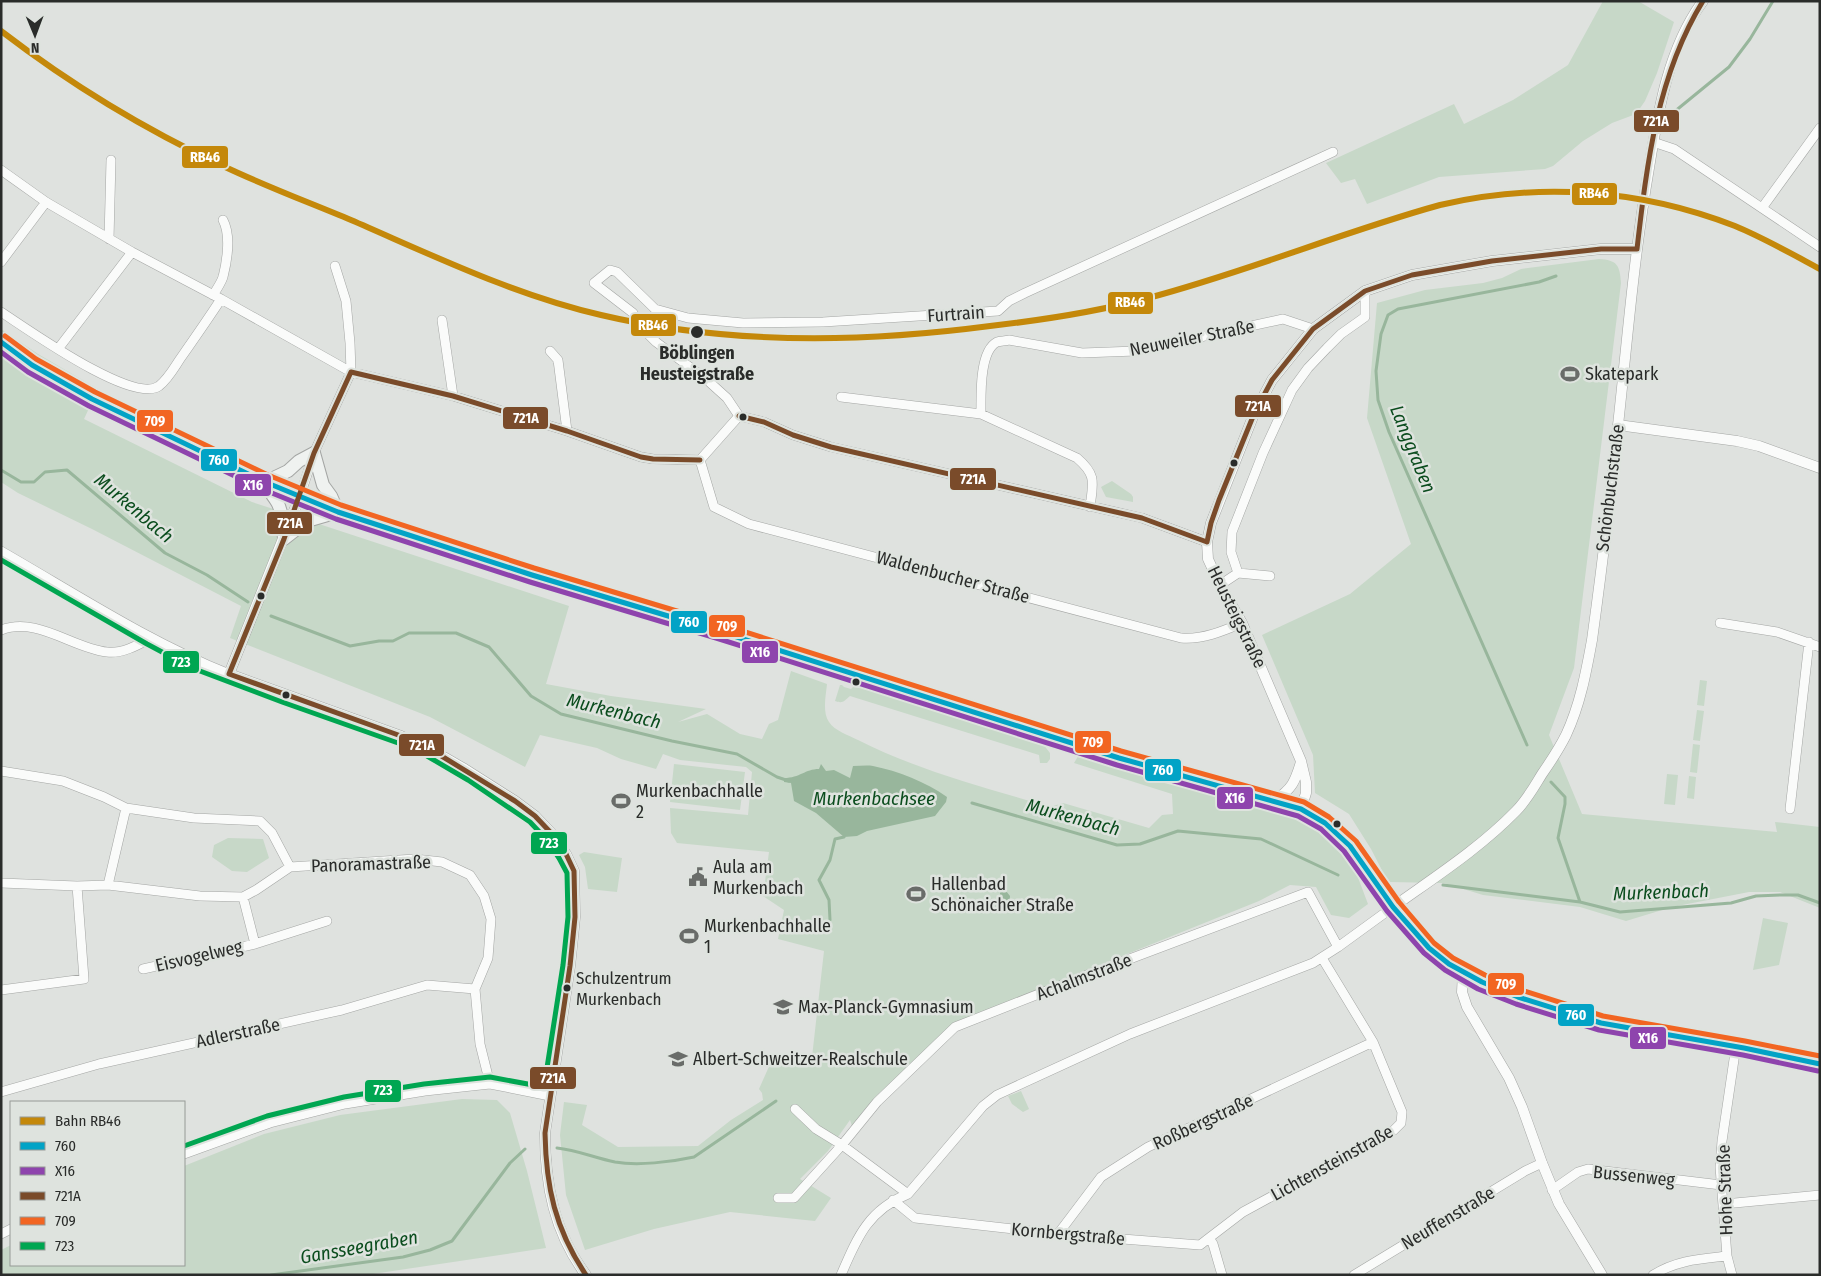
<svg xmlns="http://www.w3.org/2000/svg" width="1821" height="1276" font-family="'Fira Sans Condensed',sans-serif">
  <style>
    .green { fill: #c7d8c8 }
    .water { fill: #98b69c }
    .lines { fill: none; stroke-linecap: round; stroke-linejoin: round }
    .stream { stroke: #98b69c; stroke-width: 3 }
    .minor-casing { stroke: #a4a6a4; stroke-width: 10 }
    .tertiary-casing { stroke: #a4a6a4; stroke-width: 11 }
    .secondary-casing { stroke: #a4a6a4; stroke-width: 14 }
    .minor { stroke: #fafbfa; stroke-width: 9 }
    .tertiary { stroke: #fafbfa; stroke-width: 10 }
    .secondary { stroke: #eff2f0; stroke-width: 12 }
    .bus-1-casing { stroke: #dee3de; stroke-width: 9 }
    .bus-2-casing { stroke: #dee3de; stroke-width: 9 }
    .bus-3-casing { stroke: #dee3de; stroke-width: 9 }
    .bus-4-casing { stroke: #dee3de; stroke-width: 9 }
    .bus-5-casing { stroke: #dee3de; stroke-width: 9 }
    .bus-1 { stroke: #02a3c6; stroke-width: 5 }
    .bus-2 { stroke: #8e44ad; stroke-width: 5 }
    .bus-3 { stroke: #7a4b2a; stroke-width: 5 }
    .bus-4 { stroke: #f26522; stroke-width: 5 }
    .bus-5 { stroke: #00a651; stroke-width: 5 }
    .rail-1-casing { stroke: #dee3de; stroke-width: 10 }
    .rail-1 { stroke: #c4880a; stroke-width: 6 }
    .stop-dot { fill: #2a2c2a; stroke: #dee3de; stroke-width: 2 }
    .labels { text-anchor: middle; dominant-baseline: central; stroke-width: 5; stroke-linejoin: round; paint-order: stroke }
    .bus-label { font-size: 17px; fill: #2a2c2a; stroke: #dee3de; text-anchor: start }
    .street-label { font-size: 18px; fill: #2a2c2a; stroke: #dee3de }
    .stop-label { font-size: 18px; font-weight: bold; fill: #2a2c2a; stroke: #dee3de }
    .poi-label { font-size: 18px; fill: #2a2c2a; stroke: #dee3de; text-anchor: start }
    .water-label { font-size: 19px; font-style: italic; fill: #0b4d1e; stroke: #dee3de }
    .line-badge { stroke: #dee3de; stroke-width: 2 }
    .badge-label { font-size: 14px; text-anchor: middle; font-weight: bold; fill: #fff }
  </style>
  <rect width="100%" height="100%" fill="#dfe2df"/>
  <!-- green -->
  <path class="green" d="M1603,1H1638L1674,22L1657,73L1645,101L1636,114L1612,123L1583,141L1553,166L1545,169L1439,177L1367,204L1355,179L1341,183L1326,163L1454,104L1464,124L1513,100L1568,65Z
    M1599,259C1617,260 1620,265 1621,283L1574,668L1549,735L1582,814L1777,832L1775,822L1820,827V908L1780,892H1749L1672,907L1626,921L1580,907L1483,895L1444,883L1388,882L1371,849L1349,814L1315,793L1313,755L1262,635L1350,594L1411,544L1367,418L1377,303L1425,290L1483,283L1502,278L1521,269Z
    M1,329L38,354L98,389L84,419L252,502L569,606L546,684L611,696L706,709L678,722L707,714L740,734L762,739L769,724L778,720L791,671L827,684C826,695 822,712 829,722C835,731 848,735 858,740C917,770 986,788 1050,807L1063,803L1149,828L1162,815L1173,814L1172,794L1074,763L1080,753L1198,789L1289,812L1326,836L1348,859L1354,867L1368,904L1349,918L1331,915L1316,887L1290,885L1259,901L953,1024L875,1097L852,1126L850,1120L828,1151L800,1179L831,1198L815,1221L730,1212L654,1229L585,1250L566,1195L560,1135L564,1102L587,1105L582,1125L618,1147L698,1146L731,1120L763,1100L762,1093L759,1089L771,1062L811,1066L824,951L778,939L784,910L763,896L769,852L677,843L671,833L670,808L748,815L752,772L746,767L680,760L663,754L656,769L621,759L597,748L540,735L525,767L430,717L230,638L241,606L92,529L18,493L1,482Z
    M1112,481L1131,494L1133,497V502L1106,497L1101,487Z
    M1700,680L1707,681L1704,706L1697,705Z
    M840,685H842L844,687L851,689L853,687L895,693L947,708L983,724L1043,744L1050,753V759L1047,763H1040L1039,755L850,696C844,701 843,704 835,701Z
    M1697,710L1704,711L1700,741L1693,740Z
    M1693,744L1700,745L1697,773L1690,772Z
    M674,764L745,772L740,810L670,802Z
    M1667,774L1678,775L1675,805L1664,804Z
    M1689,776L1696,777L1694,799L1687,798Z
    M228,838L263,839L269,858L247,872L232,871L212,857L214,845Z
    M584,852L622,858L617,892L588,889L585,867L579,855Z
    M1763,918L1788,923L1779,965L1753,970Z
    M1021,1091L1029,1109L1023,1112L1012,1104L1008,1096Z
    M462,1099L497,1100L510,1113L527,1171L546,1248L366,1275H1V1250L11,1245V1265H184V1166L264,1134L340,1115Z"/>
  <!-- water -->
  <path class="water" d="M821,764L826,771L834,770L850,778L853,766C860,766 867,765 873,766C898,771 926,782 947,797L946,802L935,816L867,831L857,836L844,837L816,813L794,801L791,783L784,782V778C800,778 805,769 819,769Z
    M1000,891H1006L1010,896L1009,908L1004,912L995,911L996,900L1000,896Z"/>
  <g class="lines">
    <!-- stream -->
    <path class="stream" d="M1674,112L1729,67L1750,39L1773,1
      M1,470L21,482H34L45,472L67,470L165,553L207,575L248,602
      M271,616L350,646L379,641H393L409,633H456L489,647L531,696L561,714L672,741L737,754L777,777L789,781
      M1527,745L1389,432L1378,400L1376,371L1381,334L1388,315L1398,309L1539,282L1556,276
      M1551,782L1565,797V804L1558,838L1580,902
      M972,803L1117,845L1140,844L1178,831L1261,839L1338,875
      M1443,885L1580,902L1620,912L1731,903L1756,896L1780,895H1798L1820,903
      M830,920L829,900L819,880L830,860L835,839L844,837
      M557,1148C577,1150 595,1158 615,1162C638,1166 671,1162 694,1157L776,1101
      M271,1275L403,1257L430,1250L452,1241L510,1163L525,1149"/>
    <!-- minor casing -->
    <g class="minor-casing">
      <path id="minor" d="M1653,142L1674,149L1820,247
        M1,170L46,202L132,252L221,299L351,372L453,396L567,431L641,457L653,459L700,460
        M1762,208L1820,128
        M109,239L111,160
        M1,262L46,202
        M213,295C217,289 221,283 223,277C227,261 231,235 223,220
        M1,312C26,328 133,405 159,386C168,379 174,368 180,359C194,339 208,319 221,299
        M442,320L453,396
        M58,349L132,252
        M550,351L558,360L567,431
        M841,397L981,414L1077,458C1097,475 1093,483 1090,507
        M981,414C981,397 979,351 997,342C1000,341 1006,341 1009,340L1082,353L1136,351L1283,319L1313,329
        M700,460L714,507L749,524L1181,638C1202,640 1223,631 1242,623
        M700,460L739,416
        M300,496L314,453L351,372L350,343L346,301L335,266
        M1207,542L1142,518L831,447L793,435L764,422L739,416L727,398L706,379L656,342L642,328L633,313L594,283L610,270L617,272L655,309L688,318L743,323L823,322L998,311L1009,301L1025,293L1333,152
        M1,551C76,594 149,642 229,674
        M1238,573L1270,576
        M1220,585L1238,573L1231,552L1232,532L1263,453L1292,390L1308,368L1327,348L1341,334L1365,317V291
        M1720,623L1777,632L1820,647
        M1,630C37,616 72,648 107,652C122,654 138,645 151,638
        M1,771L63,781L104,797L126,808L108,885
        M126,808L194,818L260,821L272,833L290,867
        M1790,809L1809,642
        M1,883L77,886L108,885L200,896L243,897L256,890L290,867L415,859L442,862L470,875L484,896L491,919L488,958L475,989L480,1044L490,1084
        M243,897L255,944
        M143,969L255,944L327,921
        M1,990L84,979L77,886
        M1,1092L99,1064L342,1010L427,985L475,989
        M795,1109L816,1129L842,1145L908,1194
        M184,1154L270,1123L345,1104L425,1091L490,1084L550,1096
        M1552,1190L1578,1172L1588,1169L1721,1185
        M778,1198H794L842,1145L877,1102L955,1027L1087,975L1308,892L1338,947
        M893,1200L915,1218L1058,1234L1200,1245L1209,1238L1213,1244L1222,1275
        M1724,1204L1820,1195
        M1,1234L11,1229
        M1058,1234L1101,1177L1148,1147L1373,1042
        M1209,1238L1243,1212L1394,1130L1401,1123L1402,1112L1373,1042L1322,958
        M841,1275C857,1238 868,1210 908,1194L983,1106L997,1095L1130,1034L1313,963L1338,947L1393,907
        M1354,1275L1525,1171L1542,1163
        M1653,1275C1677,1260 1700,1259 1727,1256
        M1732,1275L1727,1256L1720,1167L1722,1141L1736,1046"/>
    </g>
    <!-- tertiary casing -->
    <g class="tertiary-casing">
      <path id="tertiary" d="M1618,425L1737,441L1759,446L1820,468
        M300,496L229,674L401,736L430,749L463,768L515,801L535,816L553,835L566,854L574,871L575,917L570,966L545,1133C545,1185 554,1232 586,1275
        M1275,800C1292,789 1295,782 1301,762
        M1301,809L1306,793V782L1301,761L1242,623L1220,585L1208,559L1207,542L1211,523L1254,414L1272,380L1313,329L1365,291L1412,275L1492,261L1601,249H1637
        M1393,907C1435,877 1480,848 1516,811C1527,800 1534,787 1542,774C1551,761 1559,749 1566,735C1580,705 1586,673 1592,640C1604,553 1614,465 1623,378C1630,308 1637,238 1649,168C1658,112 1668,48 1703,1
        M1463,972L1462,992L1467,1007L1509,1078L1522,1107L1542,1163L1559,1204L1602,1275"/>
    </g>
    <!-- secondary casing -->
    <g class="secondary-casing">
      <path id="secondary" d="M1,342L32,365L92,399L265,482L338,512L532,575L718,631L1119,758L1301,809L1325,823L1350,846L1393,907L1429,948L1449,964L1482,982L1518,997L1601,1023L1744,1048L1820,1064
        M265,482C269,492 272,494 277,502C283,512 283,527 284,539L307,521L338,512
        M265,482L288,471L299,461L314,453L323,485L331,496L338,512"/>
    </g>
    <!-- minor -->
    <use href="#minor" class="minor"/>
    <!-- tertiary -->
    <use href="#tertiary" class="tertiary"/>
    <!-- secondary -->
    <use href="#secondary" class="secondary"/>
    <!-- bus-1 casing -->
    <g class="bus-1-casing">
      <path id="bus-1" d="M1,342L32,365L92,399L265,482L338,512L532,575L718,631L1119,758L1301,809L1325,823L1350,846L1393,907L1429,948L1449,964L1482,982L1518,997L1601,1023L1744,1048L1820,1064"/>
    </g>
    <!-- bus-2 casing -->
    <g class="bus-2-casing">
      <path id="bus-2" d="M1,352L28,372L89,406L262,489L336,519L530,582L716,638L1117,765L1298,816L1321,829L1344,851L1387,911L1424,953L1445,970L1478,989L1516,1004L1599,1030L1743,1055L1818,1071"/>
    </g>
    <!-- bus-3 casing -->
    <g class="bus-3-casing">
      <path id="bus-3" d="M1637,249C1647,163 1657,76 1703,1
        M351,372L453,396L567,431L641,457L653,459L700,460
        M739,416L764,422L793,435L831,447L1142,518L1207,542
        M1207,542L1211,523L1219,500L1254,414L1272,380L1313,329L1365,291L1412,275L1492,261L1601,249H1637
        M229,674L401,736L430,749L515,801L535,816L553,835L566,854L574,871L575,917L570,966L545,1133C546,1187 555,1229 586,1275
        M229,674L284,539L314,453L351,372"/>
    </g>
    <!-- bus-4 casing -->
    <g class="bus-4-casing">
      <path id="bus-4" d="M5,336L36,359L95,392L268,475L341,505L534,568L720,624L1121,751L1304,802L1329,817L1356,841L1399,902L1434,943L1453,958L1485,975L1521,990L1603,1016L1745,1041L1820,1056"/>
    </g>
    <!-- bus-5 casing -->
    <g class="bus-5-casing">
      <path id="bus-5" d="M1,560L147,644L192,668L282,702L398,743L427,756L468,780L530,822L547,840L559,858L567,873L568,917L563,965L544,1087L490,1077L424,1084L344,1097L267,1116L184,1146"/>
    </g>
    <!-- bus-1 -->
    <use href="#bus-1" class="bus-1"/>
    <!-- bus-2 -->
    <use href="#bus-2" class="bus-2"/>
    <!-- bus-3 -->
    <use href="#bus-3" class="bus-3"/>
    <!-- bus-4 -->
    <use href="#bus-4" class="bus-4"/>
    <!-- bus-5 -->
    <use href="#bus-5" class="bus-5"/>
    <!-- rail-1 casing -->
    <g class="rail-1-casing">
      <path id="rail-1" d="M1,31C70,84 144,129 223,166C265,186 308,202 351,220C432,255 514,295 601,315C728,345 861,343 990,326C1043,320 1096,312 1148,298C1247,272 1342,232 1440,205C1539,182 1640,189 1735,226C1764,238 1792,254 1820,269"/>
    </g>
    <!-- rail-1 -->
    <use href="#rail-1" class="rail-1"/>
  </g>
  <!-- icons -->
  <defs>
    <g id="stadium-bare" transform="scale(1.5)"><path d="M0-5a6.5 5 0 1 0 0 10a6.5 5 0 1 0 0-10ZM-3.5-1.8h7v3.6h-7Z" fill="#696c69" stroke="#dee3de" stroke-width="2.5" paint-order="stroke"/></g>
    <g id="civic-bare" transform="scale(1.5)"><path d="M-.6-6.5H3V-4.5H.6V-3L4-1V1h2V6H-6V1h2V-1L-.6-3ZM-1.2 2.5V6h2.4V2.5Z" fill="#696c69" stroke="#dee3de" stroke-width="2.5" paint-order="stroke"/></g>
    <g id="school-bare" transform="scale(1.5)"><path d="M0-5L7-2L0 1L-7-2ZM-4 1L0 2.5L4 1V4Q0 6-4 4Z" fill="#696c69" stroke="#dee3de" stroke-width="2.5" paint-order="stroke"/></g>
  </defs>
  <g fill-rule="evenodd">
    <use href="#stadium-bare" x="1570" y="374"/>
    <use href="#stadium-bare" x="621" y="801"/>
    <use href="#civic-bare" x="698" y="877"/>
    <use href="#stadium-bare" x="916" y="894"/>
    <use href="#stadium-bare" x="689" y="936"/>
    <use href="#school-bare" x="783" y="1007"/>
    <use href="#school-bare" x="678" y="1059"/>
  </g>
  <!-- markers -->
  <g class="stop-dot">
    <circle cx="697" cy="332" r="7"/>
    <circle cx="743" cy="417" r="4.5"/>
    <circle cx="1234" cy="463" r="4.5"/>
    <circle cx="261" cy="596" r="4.5"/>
    <circle cx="856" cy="682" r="4.5"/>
    <circle cx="286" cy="695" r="4.5"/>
    <circle cx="1337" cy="824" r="4.5"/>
    <circle cx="567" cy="988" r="4.5"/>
  </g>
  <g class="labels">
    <!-- bus labels -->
    <g class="bus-label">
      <text x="576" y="978">Schulzentrum<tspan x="576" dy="21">Murkenbach</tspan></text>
    </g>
    <!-- street labels -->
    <g class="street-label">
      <text transform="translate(956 314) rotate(-4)">Furtrain</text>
      <text transform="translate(1192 338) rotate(-11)">Neuweiler Straße</text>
      <text transform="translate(1610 488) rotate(-83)">Schönbuchstraße</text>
      <text transform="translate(953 577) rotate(15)">Waldenbucher Straße</text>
      <text transform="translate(1237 617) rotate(64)">Heusteigstraße</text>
      <text transform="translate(371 864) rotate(-2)">Panoramastraße</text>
      <text transform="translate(199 956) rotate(-13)">Eisvogelweg</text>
      <text transform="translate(1084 977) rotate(-21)">Achalmstraße</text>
      <text transform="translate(238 1033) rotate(-12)">Adlerstraße</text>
      <text transform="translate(1203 1122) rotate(-25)">Roßbergstraße</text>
      <text transform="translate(1332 1163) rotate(-29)">Lichtensteinstraße</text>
      <text transform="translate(1634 1176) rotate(6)">Bussenweg</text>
      <text transform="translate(1725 1190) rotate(-92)">Hohe Straße</text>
      <text transform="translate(1448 1218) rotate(-31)">Neuffenstraße</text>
      <text transform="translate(1068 1234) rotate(5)">Kornbergstraße</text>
    </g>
    <!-- stop labels -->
    <g class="stop-label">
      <text x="697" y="353">Böblingen<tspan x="697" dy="21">Heusteigstraße</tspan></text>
    </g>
    <!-- poi labels -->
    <g class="poi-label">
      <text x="1585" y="374">Skatepark</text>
      <text x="636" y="791">Murkenbachhalle<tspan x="636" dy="21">2</tspan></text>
      <text x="713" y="867">Aula am<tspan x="713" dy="21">Murkenbach</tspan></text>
      <text x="931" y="884">Hallenbad<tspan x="931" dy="21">Schönaicher Straße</tspan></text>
      <text x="704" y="926">Murkenbachhalle<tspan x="704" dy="21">1</tspan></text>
      <text x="798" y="1007">Max-Planck-Gymnasium</text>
      <text x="693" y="1059">Albert-Schweitzer-Realschule</text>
    </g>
    <!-- water labels -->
    <g class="water-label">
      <text transform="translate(1413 449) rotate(68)">Langgraben</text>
      <text transform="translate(134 508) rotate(40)">Murkenbach</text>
      <text transform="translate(614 711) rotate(14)">Murkenbach</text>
      <text x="874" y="798">Murkenbachsee</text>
      <text transform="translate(1073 817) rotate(15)">Murkenbach</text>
      <text transform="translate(1661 892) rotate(-2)">Murkenbach</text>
      <text transform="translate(359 1247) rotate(-10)">Gansseegraben</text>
    </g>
  </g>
  <g class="line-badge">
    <rect x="1633" y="109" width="47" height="24" rx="5" fill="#7a4b2a"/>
    <rect x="181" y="145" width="48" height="24" rx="5" fill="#c4880a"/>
    <rect x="1571" y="182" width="47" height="24" rx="5" fill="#c4880a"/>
    <rect x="1107" y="291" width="47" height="24" rx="5" fill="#c4880a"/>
    <rect x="630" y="313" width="47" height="24" rx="5" fill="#c4880a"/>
    <rect x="1234" y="394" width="48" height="24" rx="5" fill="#7a4b2a"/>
    <rect x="502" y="406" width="47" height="24" rx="5" fill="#7a4b2a"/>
    <rect x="136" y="409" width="38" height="24" rx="5" fill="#f26522"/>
    <rect x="200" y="448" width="38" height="24" rx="5" fill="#02a3c6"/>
    <rect x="949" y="467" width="48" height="24" rx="5" fill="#7a4b2a"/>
    <rect x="234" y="473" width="38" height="24" rx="5" fill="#8e44ad"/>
    <rect x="266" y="511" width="47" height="24" rx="5" fill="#7a4b2a"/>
    <rect x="670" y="610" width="38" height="24" rx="5" fill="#02a3c6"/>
    <rect x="708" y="614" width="38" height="24" rx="5" fill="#f26522"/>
    <rect x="741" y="640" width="38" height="24" rx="5" fill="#8e44ad"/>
    <rect x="162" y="650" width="38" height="24" rx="5" fill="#00a651"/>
    <rect x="1074" y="730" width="38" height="24" rx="5" fill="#f26522"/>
    <rect x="398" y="733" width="47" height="24" rx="5" fill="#7a4b2a"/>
    <rect x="1144" y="758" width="38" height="24" rx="5" fill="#02a3c6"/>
    <rect x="1216" y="786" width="38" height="24" rx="5" fill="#8e44ad"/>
    <rect x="530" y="831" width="38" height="24" rx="5" fill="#00a651"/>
    <rect x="1487" y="972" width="38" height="24" rx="5" fill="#f26522"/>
    <rect x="1557" y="1003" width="38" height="24" rx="5" fill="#02a3c6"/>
    <rect x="1629" y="1026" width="38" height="24" rx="5" fill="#8e44ad"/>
    <rect x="529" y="1066" width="48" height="24" rx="5" fill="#7a4b2a"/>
    <rect x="364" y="1079" width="38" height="24" rx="5" fill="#00a651"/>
  </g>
  <g class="badge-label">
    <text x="1656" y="126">721A</text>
    <text x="205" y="162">RB46</text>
    <text x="1594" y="198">RB46</text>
    <text x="1130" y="307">RB46</text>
    <text x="653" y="330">RB46</text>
    <text x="1258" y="411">721A</text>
    <text x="526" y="423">721A</text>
    <text x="155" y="426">709</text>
    <text x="219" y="465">760</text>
    <text x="973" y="484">721A</text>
    <text x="253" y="490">X16</text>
    <text x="290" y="528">721A</text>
    <text x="689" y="627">760</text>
    <text x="727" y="631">709</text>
    <text x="760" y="657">X16</text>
    <text x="181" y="667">723</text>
    <text x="1093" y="747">709</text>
    <text x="422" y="750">721A</text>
    <text x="1163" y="775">760</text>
    <text x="1235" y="803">X16</text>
    <text x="549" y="848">723</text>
    <text x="1506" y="989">709</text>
    <text x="1576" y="1020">760</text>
    <text x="1648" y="1043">X16</text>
    <text x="553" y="1083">721A</text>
    <text x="383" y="1095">723</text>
  </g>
  <!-- border -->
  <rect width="1821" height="1276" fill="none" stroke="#2a2c2a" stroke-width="5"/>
  <!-- legend -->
  <rect x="10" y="1101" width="175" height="165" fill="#dee3de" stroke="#969a96"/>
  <rect x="20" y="1117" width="25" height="8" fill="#c4880a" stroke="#969a96"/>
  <text x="55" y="1126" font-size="15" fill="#2a2c2a">Bahn RB46</text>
  <rect x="20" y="1142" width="25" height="8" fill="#02a3c6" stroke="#969a96"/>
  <text x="55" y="1151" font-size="15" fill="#2a2c2a">760</text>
  <rect x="20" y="1167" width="25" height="8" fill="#8e44ad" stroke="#969a96"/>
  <text x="55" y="1176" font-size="15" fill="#2a2c2a">X16</text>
  <rect x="20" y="1192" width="25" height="8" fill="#7a4b2a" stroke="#969a96"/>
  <text x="55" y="1201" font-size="15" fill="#2a2c2a">721A</text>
  <rect x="20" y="1217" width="25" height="8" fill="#f26522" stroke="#969a96"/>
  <text x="55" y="1226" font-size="15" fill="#2a2c2a">709</text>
  <rect x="20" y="1242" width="25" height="8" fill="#00a651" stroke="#969a96"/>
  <text x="55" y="1251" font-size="15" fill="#2a2c2a">723</text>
  <!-- north arrow -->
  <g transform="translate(35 35) rotate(179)" stroke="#dee3de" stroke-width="4" paint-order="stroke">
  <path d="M0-4L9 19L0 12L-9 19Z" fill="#2a2c2a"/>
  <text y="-8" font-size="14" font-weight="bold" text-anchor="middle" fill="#2a2c2a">N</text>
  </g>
</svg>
